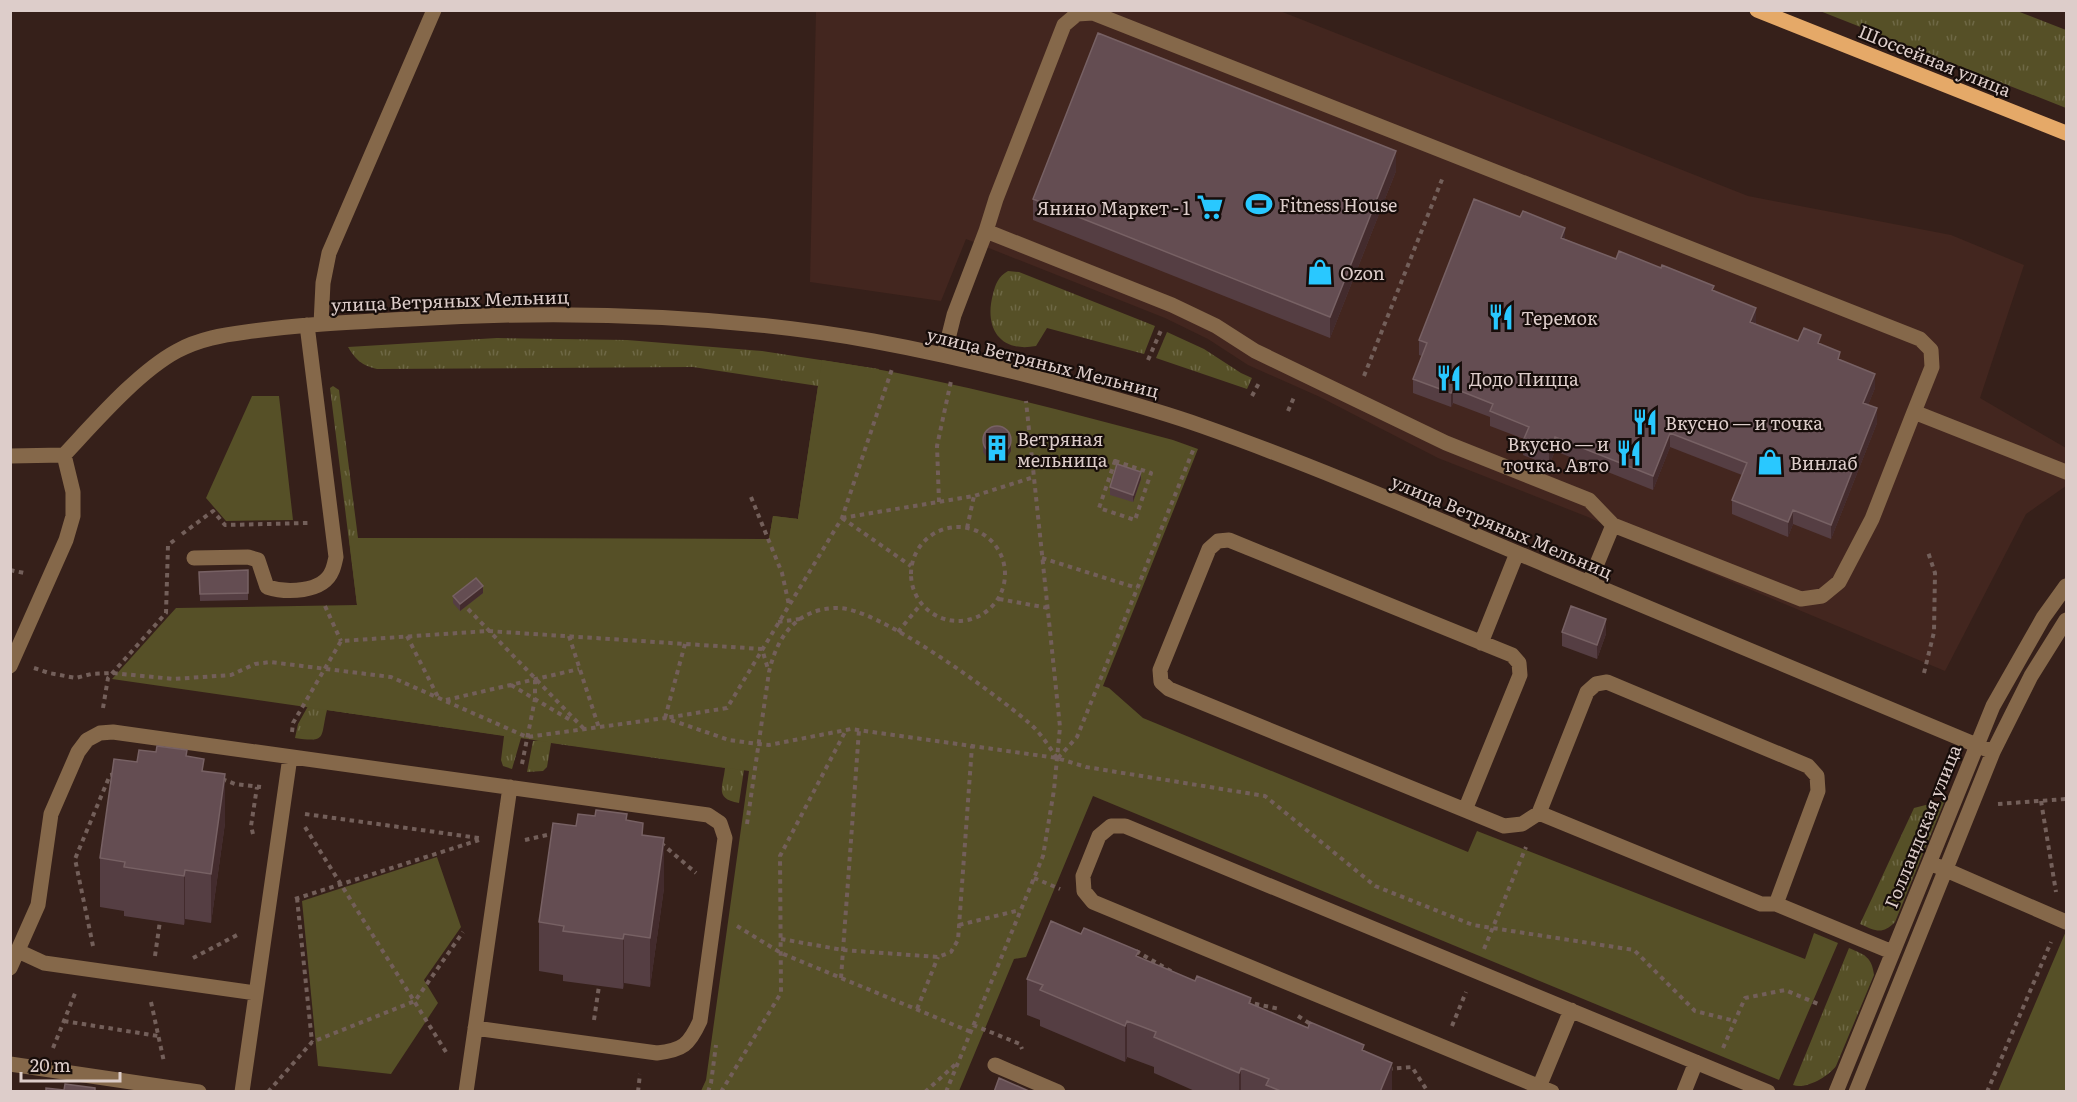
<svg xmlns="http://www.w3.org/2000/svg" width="2077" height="1102" font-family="Literata,serif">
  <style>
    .built { fill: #43261f }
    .grass { fill: url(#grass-tufts) }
    .park { fill: #565027 }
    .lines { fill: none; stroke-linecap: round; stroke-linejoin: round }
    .path { stroke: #735f5a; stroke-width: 4; stroke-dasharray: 4.5 4.5; stroke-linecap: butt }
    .minor { stroke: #85684a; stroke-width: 15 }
    .major { stroke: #e5a968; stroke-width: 15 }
    .wall { fill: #553e43 }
    .shaded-wall { fill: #432b2d }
    .building { fill: #644d52; stroke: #776164; stroke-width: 1.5 }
    .labels { text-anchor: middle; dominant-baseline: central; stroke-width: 4.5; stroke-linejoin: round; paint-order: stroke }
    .street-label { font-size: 18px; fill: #ddcdca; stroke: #170d0a }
    .poi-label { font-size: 18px; fill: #ddcdca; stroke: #170d0a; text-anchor: start }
  </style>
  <defs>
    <pattern id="grass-tufts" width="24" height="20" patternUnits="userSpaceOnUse" patternTransform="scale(1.5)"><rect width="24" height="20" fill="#565027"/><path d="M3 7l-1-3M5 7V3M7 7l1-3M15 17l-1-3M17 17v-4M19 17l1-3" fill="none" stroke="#6e6845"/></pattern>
  </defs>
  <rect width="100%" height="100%" fill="#36201a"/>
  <!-- built -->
  <path class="built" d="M816,11H1280L1748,196L1951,235L2024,265L1980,398L2066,448V486L2026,514L1945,671L1694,566L1588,517L1438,458L1320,397L1248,365L1208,339L1165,318L966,239L941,301L810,282Z"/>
  <!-- grass -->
  <path class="grass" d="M1820,11H2017L2066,30V108Z
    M1008,271L1019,272L1155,326L1144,354L1047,328L1036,346C999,353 984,327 993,294C996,283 998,277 1008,271Z
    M1167,332L1204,349L1241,373L1252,378L1247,389L1156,358Z
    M497,338L627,340L762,351L879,369L758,644L357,605L330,388L333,386L339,390L358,538L769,539L773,516L798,519L818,386L693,367L377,369C361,365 356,360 348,347Z
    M326,674L390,681L521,738L512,769L503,766L501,760L504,736L327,710C320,737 328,743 295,738L298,724Z
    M660,722L747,750L739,803C714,799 723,787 725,768L551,743L547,767L543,771L527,772L533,741Z
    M1945,800L1895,922C1882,935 1876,931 1860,924L1914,808Z
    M1849,948C1865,955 1872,957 1874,975L1836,1066C1829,1076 1806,1090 1793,1085Z"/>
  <!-- park -->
  <path class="park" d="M822,360C942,378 1056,409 1173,440L1198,449L1103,686L1109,688L1143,718L1468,852L1477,831L1805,959L1814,933L1838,943L1779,1080L1093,796L1026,957L1014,959L959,1091H701L706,1080L749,771L112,679L176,608L357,605L349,538L769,539L773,516L798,519Z
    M252,396H279L293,520L226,521L206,498Z
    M437,857L461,927L424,980L438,1003L391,1074L318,1066L302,901Z
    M2066,931V1091H1998Z"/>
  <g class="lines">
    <!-- path -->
    <path class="path" d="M1148,360L1162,328
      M1364,376L1443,177
      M1252,396L1260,381
      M1288,411L1295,395
      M1115,461L1151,473L1135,520L1099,508Z
      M751,497L782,573L789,605
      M939,502L937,446L951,381
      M842,518L974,496L1034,477
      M842,518L911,566
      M911 574a47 47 0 1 1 94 0a47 47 0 1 1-94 0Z
      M967,528L974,496
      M182,534L213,511L225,525L308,523
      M1042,558L1137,588
      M10,570L24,573
      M999,599L1048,608
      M325,606L341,641
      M468,609L584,729
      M778,622L800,619
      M898,632L921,604
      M407,636L438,697
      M569,636L599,728
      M685,644L665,718L727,708L842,518L892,369
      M34,668L49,673L76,678L91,674L112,673L174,679L231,675L255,664L270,662L391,677L527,737L665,718L729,740L758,744L769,745L851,729L1057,758L1086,767L1265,796L1375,886L1473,925L1634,950L1695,1011L1735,1021
      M1924,673L1934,632L1935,573L1928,552
      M511,685L572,721
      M446,700L579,669
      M103,708L108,678L166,613L168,545L176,539
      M292,732L293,723L341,641L488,631L762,649L768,669
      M1058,758L1077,737L1194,448
      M522,764L535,699V680
      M222,779L235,784L261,787
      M2041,801L2056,892
      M1998,804L2066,799
      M305,814L479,838
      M747,824L769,672C777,637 796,609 836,608C877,606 994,693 1028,722C1040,732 1048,745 1057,758
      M305,827L446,1052
      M253,834L251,826L257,787
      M525,840L556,833
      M661,843L696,873
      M1034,878L1060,889
      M297,898L312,1042
      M295,899L479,840
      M959,925L1020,910
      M737,926L781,953L971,1032
      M781,939L843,950L938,957L951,952L958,940L972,746
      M93,946L75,859L110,775L115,774
      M1484,949L1526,847
      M1136,951L1174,973
      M155,956L160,921
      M193,958L239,934
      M841,978L859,730
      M151,1002L164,1062
      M1246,1002L1280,1009
      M917,1009L938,957
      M1298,1016L1312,1025
      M594,1020L599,986
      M64,1021L158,1036
      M973,1025L1020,1044L1022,1049
      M1452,1026L1466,992
      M53,1048L76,991
      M1723,1048L1745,998L1785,990L1818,1004
      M1388,1069L1412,1067L1428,1092
      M268,1092L312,1042L415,1001L463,932
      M638,1092L640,1074
      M708,1092L711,1083L716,1045
      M721,1092L781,993L780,856L846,730
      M925,1092L957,1063
      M946,1092L1043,856L1054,790L1060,727L1026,401
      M1987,1092L2051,942"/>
    <!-- minor -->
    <path class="minor" d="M986,231L1172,305L1216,326L1255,351L1446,443L1589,500L1613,525L1589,583
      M321,324L323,283L329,253L434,10
      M944,355L954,315L986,231L996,199L1064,25L1077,14L1093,13L1920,339L1931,350L1932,367L1914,412L2066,472
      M64,455C95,422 138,372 177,351C199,339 223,335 246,332C301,324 356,322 411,319C564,310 721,314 873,341C944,354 1014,371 1083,390C1123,401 1163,412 1202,426C1318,467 1432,517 1546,565C1695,627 1844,689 1993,752
      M10,456L64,455
      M1613,525L1801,599L1822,596L1839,582L1872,519L1914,412
      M194,558L248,557L258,560L267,587C286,593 323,593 332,571C334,567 335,561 336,557L307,325
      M1481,643L1517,553
      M10,666L66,540L73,516V492L64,455
      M1465,810L1520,675L1519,663L1512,655L1229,540L1218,541L1209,549L1160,670L1161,682L1169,689L1504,826L1522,824L1539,813L1761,904H1776L1892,952
      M1539,813L1587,692L1596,684L1607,682L1808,766L1817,776L1818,791L1776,904
      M1937,866L2066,922
      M18,951L44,963L256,993
      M10,968L38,905L51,814L78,752L87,740L100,733L113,732L708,815L720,823L725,838L700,1021C689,1045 683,1050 657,1053L475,1028
      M10,1064L199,1092
      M995,1065L1058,1092
      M242,1092L290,757
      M466,1092L510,787
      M1537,1092L1571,1010
      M1552,1092L1093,902L1084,891L1083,876L1099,836L1111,826H1125L1768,1092
      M1684,1092L1696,1062
      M1836,1092L1993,706L2043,618L2066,586
      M1856,1092L1993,752L2031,676L2066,620"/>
    <!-- major -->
    <path class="major" d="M1757,10L2066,133"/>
  </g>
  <!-- wall -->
  <path class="wall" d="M1396,171L1330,338L1033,220V199Z
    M1565,239L1616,259L1714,291L1756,322V324L1798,341L1821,344L1875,388L1868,405L1877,423L1831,539L1793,524L1788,537L1732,514V500L1742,475L1670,447L1653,490L1555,451L1549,465L1523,455L1524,439L1490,426V417L1453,403L1451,407L1413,393V379L1422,356L1419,355V340Z
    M983,437L1011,451L1007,458L1001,462H993L987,458L983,452Z
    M1141,479L1133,502L1110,495V487Z
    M248,570V600L200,601L199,572Z
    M483,593L460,611L453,603V596Z
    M1562,632L1606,634L1597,659L1562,646Z
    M187,757L204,771L225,823L211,923L185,919L184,925L124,916V911L100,907V858L137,762Z
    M627,821L643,835L664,888L650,987L624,983L623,989L563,981V975L539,971V922Z
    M1081,934L1364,1051L1392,1092H1197L1154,1073V1067L1127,1057L1125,1062L1040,1026V1020L1027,1015V979Z"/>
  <!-- shaded-wall -->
  <path class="shaded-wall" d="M1396,151V171L1330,338V317Z
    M1565,228V242L1561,238Z
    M1756,308V322L1750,336V322Z
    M1875,374V388L1863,417V403Z
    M1453,388V403L1451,407V393Z
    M1877,408V423L1831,539V525Z
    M1670,433V447L1653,490V476Z
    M1555,437V451L1549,465V451Z
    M1011,444V451L1007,458L1001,462V454Z
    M1141,472V479L1133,502V495Z
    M1793,510V524L1788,537V522Z
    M483,586V593L460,611V604Z
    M1606,619V634L1597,659V645Z
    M225,774V823L211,923V874Z
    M664,838V888L650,987V938Z
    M185,870V919L184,925V876Z
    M624,934V983L623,989V939Z
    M1127,1021V1057L1125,1062V1026Z
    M1392,1063V1092H1380Z
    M1241,1068V1092H1239V1073Z"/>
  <!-- building -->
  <path class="building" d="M1098,33L1396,151L1330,317L1033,199Z
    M1474,199L1520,217L1523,211L1565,228L1561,238L1616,259L1619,251L1661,268L1662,265L1714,286L1712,290L1756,308L1750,322L1798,341L1804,328L1821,335L1818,343L1840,352L1838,359L1875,374L1863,403L1877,408L1831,525L1793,510L1788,522L1732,500L1747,463L1670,433L1653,476L1555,437L1549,451L1523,441L1529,427L1490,411L1493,404L1453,388L1451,393L1413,379L1427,343L1419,340Z
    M983 440a14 14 0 1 1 28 0a14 14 0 1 1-28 0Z
    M1117,464L1141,472L1133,495L1110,487Z
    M248,570V593L200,594L199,572Z
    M476,578L483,586L460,604L453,596Z
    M1571,606L1606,619L1597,645L1562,632Z
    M157,746L187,750L186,756L204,759L202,771L225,774L211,874L185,870L184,876L124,867L125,862L100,858L114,759L137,762L139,750L156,752Z
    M596,810L627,814L626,820L643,823L642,835L664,838L650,938L624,934L623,939L563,931L564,926L539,922L553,823L576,826L578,814L595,816Z
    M1051,921L1081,934L1084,928L1139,951L1136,956L1195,981L1197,976L1251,998L1249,1003L1308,1028L1310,1022L1364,1045L1362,1050L1392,1063L1380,1092H1283L1266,1085L1269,1079L1241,1068L1239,1073L1154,1037L1156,1032L1127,1021L1125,1026L1040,990L1043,985L1027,979Z
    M999,1078L1031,1092H994Z
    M65,1084L95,1088V1092H46V1088L64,1090Z"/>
  <!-- icons -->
  <defs>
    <g id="stadium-bare" transform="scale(2.07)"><path d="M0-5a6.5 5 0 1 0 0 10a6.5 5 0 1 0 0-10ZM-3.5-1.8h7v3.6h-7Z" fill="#29c8ff" stroke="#170d0a" stroke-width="2.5" paint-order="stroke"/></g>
    <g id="supermarket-bare" transform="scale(2.07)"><path d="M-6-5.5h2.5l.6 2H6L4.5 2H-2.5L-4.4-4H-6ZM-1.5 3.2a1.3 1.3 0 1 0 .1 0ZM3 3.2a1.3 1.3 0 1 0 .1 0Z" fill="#29c8ff" stroke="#170d0a" stroke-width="2.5" paint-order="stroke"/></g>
    <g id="shop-bare" transform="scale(2.07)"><path d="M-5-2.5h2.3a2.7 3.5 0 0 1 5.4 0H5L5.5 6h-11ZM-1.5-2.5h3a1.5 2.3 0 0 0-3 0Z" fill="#29c8ff" stroke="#170d0a" stroke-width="2.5" paint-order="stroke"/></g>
    <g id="restaurant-bare" transform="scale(2.07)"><path d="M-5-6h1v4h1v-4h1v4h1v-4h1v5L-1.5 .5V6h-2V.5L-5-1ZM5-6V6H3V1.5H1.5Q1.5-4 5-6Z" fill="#29c8ff" stroke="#170d0a" stroke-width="2.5" paint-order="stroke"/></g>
    <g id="building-bare" transform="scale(2.07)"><path d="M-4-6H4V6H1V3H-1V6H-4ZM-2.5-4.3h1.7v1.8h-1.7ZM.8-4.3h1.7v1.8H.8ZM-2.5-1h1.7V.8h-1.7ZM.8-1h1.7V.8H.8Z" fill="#29c8ff" stroke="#170d0a" stroke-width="2.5" paint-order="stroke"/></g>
  </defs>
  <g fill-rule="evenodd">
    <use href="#stadium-bare" x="1259" y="204"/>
    <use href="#supermarket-bare" x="1210" y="207"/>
    <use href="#shop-bare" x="1320" y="272"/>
    <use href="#restaurant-bare" x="1501" y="317"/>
    <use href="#restaurant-bare" x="1449" y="378"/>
    <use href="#restaurant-bare" x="1645" y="422"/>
    <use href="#building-bare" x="997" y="448"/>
    <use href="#restaurant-bare" x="1629" y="453"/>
    <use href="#shop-bare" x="1770" y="462"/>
  </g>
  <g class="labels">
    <!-- street labels -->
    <g class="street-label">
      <text transform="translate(1935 60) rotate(22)">Шоссейная улица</text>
      <text transform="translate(450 300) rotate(-2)">улица Ветряных Мельниц</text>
      <text transform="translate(1043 362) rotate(14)">улица Ветряных Мельниц</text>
      <text transform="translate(1502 526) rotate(23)">улица Ветряных Мельниц</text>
      <text transform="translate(1922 826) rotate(-68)">Голландская улица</text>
    </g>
    <!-- poi labels -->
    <g class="poi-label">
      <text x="1279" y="204">Fitness House</text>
      <text x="1190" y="207" text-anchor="end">Янино Маркет - 1</text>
      <text x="1340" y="272">Ozon</text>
      <text x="1521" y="317">Теремок</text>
      <text x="1469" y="378">Додо Пицца</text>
      <text x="1665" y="422">Вкусно — и точка</text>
      <text x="1017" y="438">Ветряная<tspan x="1017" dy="21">мельница</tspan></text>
      <text x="1609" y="443" text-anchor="end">Вкусно — и<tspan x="1609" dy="21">точка. Авто</tspan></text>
      <text x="1790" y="462">Винлаб</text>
    </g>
  </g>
  <!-- border -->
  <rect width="2077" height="1102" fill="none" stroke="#ddcdca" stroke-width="24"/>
  <!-- scale -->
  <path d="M21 1072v9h99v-9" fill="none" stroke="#ddcdca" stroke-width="3"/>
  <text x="30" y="1072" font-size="18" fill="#ddcdca" stroke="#170d0a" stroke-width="4.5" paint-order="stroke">20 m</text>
</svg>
